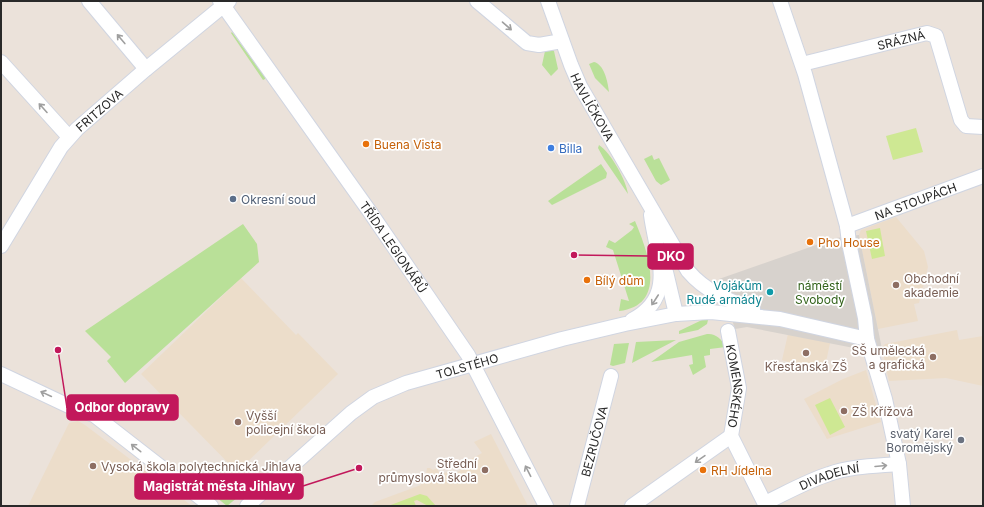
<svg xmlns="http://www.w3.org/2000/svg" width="984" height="507" font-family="Inter,sans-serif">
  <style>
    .education { fill: #ecddca }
    .green { fill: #b9e098 }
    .pitch { fill: #cee893 }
    .plaza { fill: #d7d2cd }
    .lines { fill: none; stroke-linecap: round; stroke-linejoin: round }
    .minor-casing { stroke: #d0d5e1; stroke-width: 16 }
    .minor { stroke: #fff; stroke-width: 14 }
    .oneway { stroke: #9f9f9f }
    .food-dot { fill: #e8710a; stroke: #fff; stroke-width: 1.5 }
    .shop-dot { fill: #3f7fe0; stroke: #fff; stroke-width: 1.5 }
    .service-dot { fill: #5c6f8a; stroke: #fff; stroke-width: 1.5 }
    .education-dot { fill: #8d6e63; stroke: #fff; stroke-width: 1.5 }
    .culture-dot { fill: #0f9aa8; stroke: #fff; stroke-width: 1.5 }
    .worship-dot { fill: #6b7280; stroke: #fff; stroke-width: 1.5 }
    .labels { text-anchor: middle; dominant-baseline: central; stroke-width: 3.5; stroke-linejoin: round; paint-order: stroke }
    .street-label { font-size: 12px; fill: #292929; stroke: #fff }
    .food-label { font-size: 12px; fill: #c56008; stroke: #fff; text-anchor: start }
    .shop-label { font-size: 12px; fill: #366cbe; stroke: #fff; text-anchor: start }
    .service-label { font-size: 12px; fill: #4e5e75; stroke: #fff; text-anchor: start }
    .education-label { font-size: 12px; fill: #785e54; stroke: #fff; text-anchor: start }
    .culture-label { font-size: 12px; fill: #0d838f; stroke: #fff; text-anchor: end }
    .park-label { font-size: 12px; fill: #33631b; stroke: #fff }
    .worship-label { font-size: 12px; fill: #5b616d; stroke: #fff; text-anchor: end }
    .leader { fill: none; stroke: #c2185b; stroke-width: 1.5 }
    .callout-dot { fill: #c2185b; stroke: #fff; stroke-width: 1.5 }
    .callout { fill: #c2185b; stroke: #c2185b; stroke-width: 1.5 }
    .callout-label { font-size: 13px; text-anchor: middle; font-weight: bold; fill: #fff }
  </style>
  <rect width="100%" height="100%" fill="#ebe2da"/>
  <!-- education -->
  <path class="education" d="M896,217L924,251L928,267L919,303L914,304L918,321L878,329L859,235L861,230Z
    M241,278L296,335L298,333L338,374L237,472L141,374Z
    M957,330L959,340L983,336V386L946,378L889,381L882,348L885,344Z
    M788,334L830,343L826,362L811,370L782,360Z
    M866,370L881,422L827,439L804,399L843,379Z
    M78,421L85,425L192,506H28L69,423Z
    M491,434L528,506H371L375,502L421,485L418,478L426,474L427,468H430L433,470L437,468L440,475L451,470L453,474L473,464L471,459L482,453L474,442Z"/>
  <!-- green -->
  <path class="green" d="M232,32L265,77V79L263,80L231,33Z
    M549,48L554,51L558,69L551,76L542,65L545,51Z
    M594,62C604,64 608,82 609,92L595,78L589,64Z
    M599,145C611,153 626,180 628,194L604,159L598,148Z
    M652,155L654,160L659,158L670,180L661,185L656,181L644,159Z
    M601,164L607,173L606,178L552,205L548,201Z
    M635,221C647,250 669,305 619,311L621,299L629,301L613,250L606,247L609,240L615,243L632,230L634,227L629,224Z
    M243,224L257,244L259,262L125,383L107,361L111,357L85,331Z
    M704,319L708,320L707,324L698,330L679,334V331Z
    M707,334C715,333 722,339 726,347L710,349V355L704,356L706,367L693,375L689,365L693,364L692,355L651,362L679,342Z
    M676,340L632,363L636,342Z
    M629,343L625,363L613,366L610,365L614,344Z
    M228,491L243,493L227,506L211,493Z"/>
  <!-- pitch -->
  <path class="pitch" d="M916,128L923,152L893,160L886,136Z
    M880,228L885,256L872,259L866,231Z
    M830,398L845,427L830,435L815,405Z
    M420,494L427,496L436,506H428L417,500L414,501L416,506H388Z"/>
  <!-- plaza -->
  <path class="plaza" d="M859,235L882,349H859L747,327L735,329L719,279L836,238Z"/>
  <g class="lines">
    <!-- minor casing -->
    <g class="minor-casing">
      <g id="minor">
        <path d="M89,1L146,69"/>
        <path id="s1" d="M220,1L370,212L468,355L546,506"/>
        <path d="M477,1L527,43L539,45L562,41"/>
        <path id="s2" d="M548,1L571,65L580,86L688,271C705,291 728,301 753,309"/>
        <path d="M780,1L805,74L847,226L849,243L865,318L867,339L885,399L899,464L903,506"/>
        <path d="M1,62L69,137"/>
        <path id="s3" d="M802,64L927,33L936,36L961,120L966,126L983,127"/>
        <path id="s4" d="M847,226L983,176"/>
        <path id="s5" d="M1,246L61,147L77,129L146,69L229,1"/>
        <path d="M666,272L676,314"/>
        <path d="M632,320C678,296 656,255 651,215"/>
        <path id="s6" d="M728,331L739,388L731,436L766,506"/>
        <path d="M1,374L73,408L94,415L211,506"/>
        <path id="s7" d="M765,503C786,493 807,481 829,474C851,466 876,466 899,464"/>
        <path id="s8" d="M247,506L351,413L373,397L406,383L562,339L625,324L676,314L711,312L780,319L867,339"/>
        <path id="s9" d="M577,506L611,376"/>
        <path d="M632,506L731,436"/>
      </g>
    </g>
    <!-- minor -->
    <use href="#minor" class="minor"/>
  </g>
  <!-- one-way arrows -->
  <defs><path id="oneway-shaft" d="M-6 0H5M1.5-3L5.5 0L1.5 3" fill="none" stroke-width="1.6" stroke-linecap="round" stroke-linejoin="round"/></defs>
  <g class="oneway">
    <use href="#oneway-shaft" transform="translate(507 26) rotate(41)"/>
    <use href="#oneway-shaft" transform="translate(121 39) rotate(-130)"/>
    <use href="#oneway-shaft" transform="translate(43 108) rotate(-132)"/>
    <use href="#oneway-shaft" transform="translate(655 300) rotate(123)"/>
    <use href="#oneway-shaft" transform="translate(46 394) rotate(-155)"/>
    <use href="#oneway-shaft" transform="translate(136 448) rotate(-142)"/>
    <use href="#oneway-shaft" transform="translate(700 459) rotate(145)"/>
    <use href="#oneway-shaft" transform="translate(881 466) rotate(-5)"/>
    <use href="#oneway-shaft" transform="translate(528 471) rotate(-117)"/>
  </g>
  <!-- markers -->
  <g class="food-dot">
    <circle cx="366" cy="144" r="4"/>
    <circle cx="810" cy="242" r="4"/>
    <circle cx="587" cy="280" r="4"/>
    <circle cx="703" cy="470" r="4"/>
  </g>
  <circle class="shop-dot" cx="551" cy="148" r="4"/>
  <circle class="service-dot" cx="233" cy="199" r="4"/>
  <g class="education-dot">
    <circle cx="896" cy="285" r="4"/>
    <circle cx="806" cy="353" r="4"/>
    <circle cx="933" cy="357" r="4"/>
    <circle cx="844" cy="411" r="4"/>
    <circle cx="238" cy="422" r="4"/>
    <circle cx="93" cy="466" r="4"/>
    <circle cx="485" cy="470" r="4"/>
  </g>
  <circle class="culture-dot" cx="770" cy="292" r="4"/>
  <circle class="worship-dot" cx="961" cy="440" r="4"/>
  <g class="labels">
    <!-- street labels -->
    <g class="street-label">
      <text stroke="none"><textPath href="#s3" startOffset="102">SRÁZNÁ</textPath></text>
      <text stroke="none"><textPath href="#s2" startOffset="115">HAVLÍČKOVA</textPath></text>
      <text stroke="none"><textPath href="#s5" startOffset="169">FRITZOVA</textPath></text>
      <text stroke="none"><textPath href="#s4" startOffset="73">NA STOUPÁCH</textPath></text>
      <text stroke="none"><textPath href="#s1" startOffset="301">TŘÍDA LEGIONÁŘŮ</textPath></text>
      <text stroke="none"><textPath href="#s8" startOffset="266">TOLSTÉHO</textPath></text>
      <text stroke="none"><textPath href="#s6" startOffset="56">KOMENSKÉHO</textPath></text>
      <text stroke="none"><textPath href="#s9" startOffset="67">BEZRUČOVA</textPath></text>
      <text stroke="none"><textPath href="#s7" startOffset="70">DIVADELNÍ</textPath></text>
    </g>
    <!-- food labels -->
    <g class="food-label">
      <text x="374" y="144">Buena Vista</text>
      <text x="818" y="242">Pho House</text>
      <text x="595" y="280">Bílý dům</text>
      <text x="711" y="470">RH Jídelna</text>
    </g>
    <!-- shop labels -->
    <g class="shop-label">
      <text x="559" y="148">Billa</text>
    </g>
    <!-- service labels -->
    <g class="service-label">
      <text x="241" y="199">Okresní soud</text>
    </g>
    <!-- education labels -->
    <g class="education-label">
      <text x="904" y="278">Obchodní<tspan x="904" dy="14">akademie</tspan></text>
      <text x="925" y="350" text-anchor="end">SŠ umělecká<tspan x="925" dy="14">a grafická</tspan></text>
      <text x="806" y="366" text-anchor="middle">Křesťanská ZŠ</text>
      <text x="852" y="411">ZŠ Křížová</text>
      <text x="246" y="415">Vyšší<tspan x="246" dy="14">policejní škola</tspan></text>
      <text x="477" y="463" text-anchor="end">Střední<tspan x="477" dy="14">průmyslová škola</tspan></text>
      <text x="101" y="466">Vysoká škola polytechnická Jihlava</text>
    </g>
    <!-- culture labels -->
    <g class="culture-label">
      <text x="762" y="285">Vojákům<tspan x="762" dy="14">Rudé armády</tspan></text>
    </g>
    <!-- park labels -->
    <g class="park-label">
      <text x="820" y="285">náměstí<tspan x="820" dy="14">Svobody</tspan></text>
    </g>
    <!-- worship labels -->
    <g class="worship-label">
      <text x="953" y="433">svatý Karel<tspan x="953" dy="14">Boromějský</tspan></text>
    </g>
  </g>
  <!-- callouts -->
  <path class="leader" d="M574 255L648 256M58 350L67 408M359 468L303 486"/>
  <g class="callout-dot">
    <circle cx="574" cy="255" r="4"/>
    <circle cx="58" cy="350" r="4"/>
    <circle cx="359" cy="468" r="4"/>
  </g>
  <g class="callout">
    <rect x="648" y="244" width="45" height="25" rx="4"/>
    <rect x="67" y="395" width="111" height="25" rx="4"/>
    <rect x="135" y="474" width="168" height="25" rx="4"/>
  </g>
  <g class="callout-label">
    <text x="671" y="261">DKO</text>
    <text x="122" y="412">Odbor dopravy</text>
    <text x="219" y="491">Magistrát města Jihlavy</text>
  </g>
  <!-- border -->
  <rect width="984" height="507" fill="none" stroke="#292929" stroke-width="4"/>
</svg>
